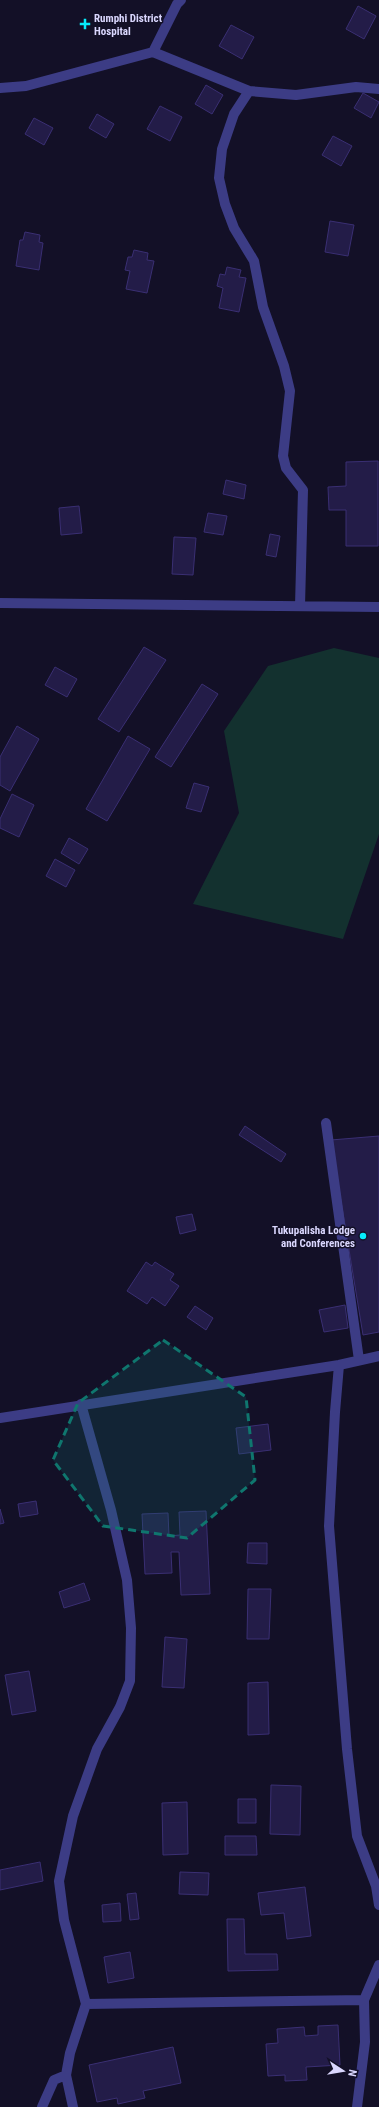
<svg xmlns="http://www.w3.org/2000/svg" width="379" height="2107" font-family="'Roboto Condensed',sans-serif">
  <style>
    .green { fill: #13312f }
    .building { fill: #231c48; stroke: #3a2f73 }
    .lines { fill: none; stroke-linecap: round; stroke-linejoin: round }
    .minor { stroke: #3c3c85; stroke-width: 10 }
    .marked { fill: #0f766e; fill-opacity: 0.2; stroke: #0f766e; stroke-width: 3; stroke-dasharray: 8 5; stroke-linejoin: round }
    .poi-dot { fill: #06ebfb; stroke: #131027; stroke-width: 1.5 }
    .labels { text-anchor: middle; dominant-baseline: central; stroke-width: 3; stroke-linejoin: round; paint-order: stroke }
    .poi-label { font-size: 11px; font-weight: bold; fill: #dad7fe; stroke: #131027; text-anchor: start }
  </style>
  <rect width="100%" height="100%" fill="#131027"/>
  <!-- green -->
  <path class="green" d="M334,648L379,658V834L343,939L193,904L239,813L224,731L268,666Z"/>
  <!-- building -->
  <path class="building" d="M358,6L376,16L364,39L346,29Z
    M231,25L254,37L242,59L219,46Z
    M206,85L223,95L212,114L195,104Z
    M363,93L379,102L371,118L354,108Z
    M160,106L182,117L170,141L147,129Z
    M97,114L114,124L106,138L89,128Z
    M34,118L53,128L44,145L25,134Z
    M333,136L352,146L341,166L322,155Z
    M330,221L354,225L348,256L325,252Z
    M25,232L40,235L39,242L43,243L39,270L16,266L20,240H23Z
    M134,250L148,253L147,260L154,261L147,293L126,289L130,271L125,270L128,257H132Z
    M227,267L241,270L239,277L246,278L239,312L219,308L223,288L217,286L220,274L225,275Z
    M378,461V546H346V510H329L328,487L346,486V462Z
    M226,480L246,485L244,499L223,494Z
    M79,506L82,533L61,535L59,508Z
    M208,513L227,516L223,535L204,532Z
    M270,534L280,536L276,557L266,555Z
    M174,537L196,538L193,575L172,574Z
    M144,647L166,660L119,732L98,719Z
    M55,667L77,679L67,697L45,685Z
    M202,684L218,694L171,767L155,757Z
    M17,726L39,739L10,791L0,785V757Z
    M128,736L150,749L107,821L86,809Z
    M194,783L209,787L201,812L186,808Z
    M12,794L34,805L19,837L0,828V819Z
    M69,838L88,849L79,864L61,853Z
    M55,859L75,870L66,887L46,876Z
    M245,1126L286,1154L281,1162L239,1135Z
    M379,1136V1332L363,1335L331,1140Z
    M192,1214L196,1230L180,1234L176,1217Z
    M146,1262L152,1266L155,1262L174,1274L170,1280L179,1286L165,1306L152,1297L147,1304L127,1291Z
    M345,1305L348,1328L324,1332L319,1310Z
    M195,1306L213,1318L206,1330L187,1317Z
    M268,1424L271,1450L239,1454L236,1428Z
    M36,1501L38,1514L20,1517L18,1504Z
    M0,1509L4,1523L0,1524Z
    M206,1511L210,1594L181,1595L179,1552H171L172,1573L145,1574L142,1514L168,1513L169,1536L180,1535L179,1512Z
    M248,1543H267V1564L247,1563Z
    M84,1583L90,1600L64,1608L59,1592Z
    M248,1589H271L269,1639H247Z
    M165,1637L187,1639L184,1688L162,1687Z
    M29,1671L36,1711L12,1715L5,1675Z
    M268,1682L269,1734L248,1735V1683Z
    M271,1785L301,1786L300,1835L270,1834Z
    M238,1799H256V1823H238Z
    M187,1802L188,1854L163,1855L162,1803Z
    M225,1836H256L257,1855H225Z
    M40,1862L43,1881L0,1890V1870Z
    M180,1872L209,1873L208,1895L179,1894Z
    M305,1887L311,1936L287,1939L284,1913L261,1915L258,1893Z
    M136,1893L139,1919L130,1920L127,1894Z
    M120,1903L121,1921L103,1922L102,1905Z
    M227,1919H244L245,1954H277L278,1970L228,1971Z
    M130,1952L134,1978L108,1983L104,1957Z
    M338,2025L340,2065L306,2067L307,2080L285,2081V2075L268,2076L266,2044L278,2043L277,2029L304,2027L305,2036L318,2035V2026Z
    M173,2047L181,2083L143,2091L145,2098L118,2104L117,2098L97,2102L89,2065Z"/>
  <g class="lines">
    <!-- minor -->
    <path class="minor" d="M153,52L249,91L296,95L356,87L379,89
      M0,88L26,86L153,52L177,4L181,0
      M249,91L234,114L222,149L219,178L225,204L234,228L254,261L263,307L284,366L290,391L283,456L286,468L303,490L300,606
      M0,603L379,607
      M326,1123L359,1360
      M339,1365L335,1412L329,1526L347,1749L357,1836L376,1886L379,1905
      M0,1418L339,1365L379,1356
      M86,2004L364,2000
      M66,2075L73,2107
      M42,2107L54,2080L66,2075L70,2053L86,2004L64,1920L59,1881L73,1816L97,1749L120,1707L130,1681L131,1628L127,1580L111,1510L81,1404
      M357,2107L365,2042L364,2000L379,1965"/>
  </g>
  <!-- marked area -->
  <path class="marked" d="M163,1340L246,1397L255,1480L187,1538L103,1526L53,1460L78,1403Z"/>
  <!-- markers -->
  <g class="poi-dot">
    <path d="M83 18h4v4h4v4h-4v4h-4v-4h-4v-4h4z"/>
    <circle cx="363" cy="1236" r="4"/>
  </g>
  <g class="labels">
    <!-- poi labels -->
    <g class="poi-label">
      <text x="94" y="18">Rumphi District<tspan x="94" dy="13">Hospital</tspan></text>
      <text x="355" y="1230" text-anchor="end">Tukupalisha Lodge<tspan x="355" dy="13">and Conferences</tspan></text>
    </g>
  </g>
  <!-- north arrow -->
  <g transform="translate(343 2071) rotate(102)" stroke="#131027" stroke-width="3" paint-order="stroke">
  <path d="M0-3L7 15L0 10L-7 15Z" fill="#dad7fe"/>
  <text y="-6" font-size="11" font-weight="bold" text-anchor="middle" fill="#dad7fe">N</text>
  </g>
</svg>
